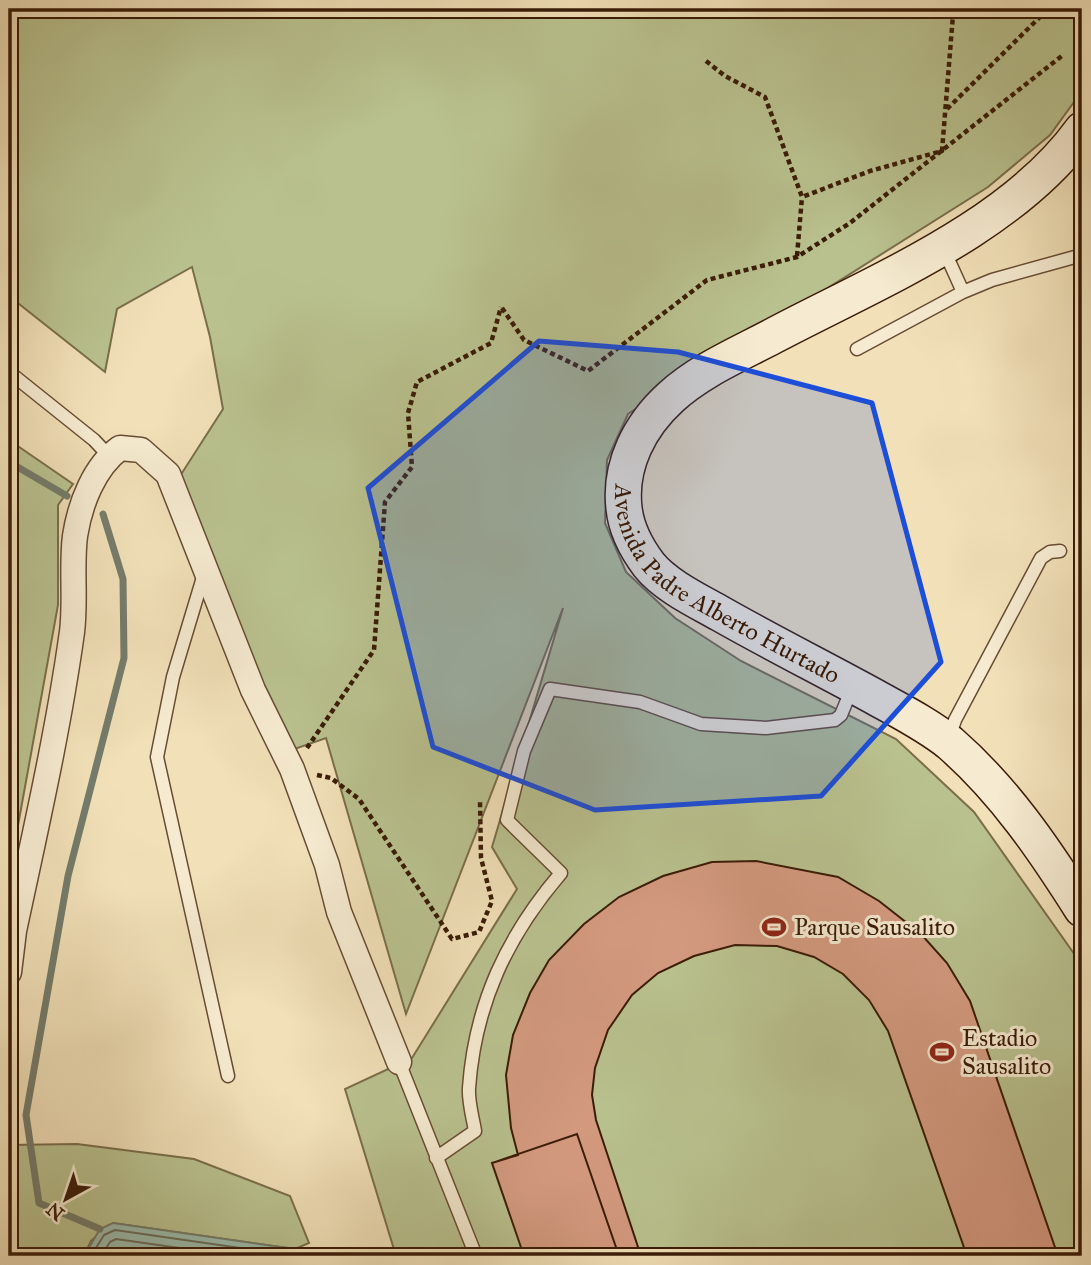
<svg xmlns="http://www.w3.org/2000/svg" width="1091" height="1265" font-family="'IM FELL Great Primer',serif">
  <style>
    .green { fill: #b9c28f; stroke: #7a6e4b; stroke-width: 2 }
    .water { fill: #9bbdae; stroke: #747c6b; stroke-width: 2 }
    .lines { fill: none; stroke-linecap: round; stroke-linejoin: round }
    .shore { stroke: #6a6c5a; stroke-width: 2 }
    .stream { stroke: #747c6b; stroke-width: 7 }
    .building { fill: #d49a80; stroke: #3a1b07; stroke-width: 2 }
    .service-casing { stroke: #684c33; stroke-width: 15 }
    .minor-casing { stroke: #684c33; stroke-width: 27 }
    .secondary-casing { stroke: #3a1b07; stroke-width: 38 }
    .path { stroke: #3a1b07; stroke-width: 4.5; stroke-dasharray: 5 3.5; stroke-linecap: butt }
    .service { stroke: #f6ebd1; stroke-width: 12 }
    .minor { stroke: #f6ebd1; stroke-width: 24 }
    .secondary { stroke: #f6ebd1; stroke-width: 35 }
    .marked { fill: #1d4ed8; fill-opacity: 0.2; stroke: #1d4ed8; stroke-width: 5; stroke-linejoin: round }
    .labels { text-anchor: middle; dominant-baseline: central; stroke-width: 6; stroke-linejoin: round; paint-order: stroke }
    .street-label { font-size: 24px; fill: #3a1b07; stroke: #f6ebd1 }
    .poi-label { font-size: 24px; fill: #3a1b07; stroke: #f6ebd1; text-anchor: start }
  </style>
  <rect width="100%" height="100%" fill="#f1e0b8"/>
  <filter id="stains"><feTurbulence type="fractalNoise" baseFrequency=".00286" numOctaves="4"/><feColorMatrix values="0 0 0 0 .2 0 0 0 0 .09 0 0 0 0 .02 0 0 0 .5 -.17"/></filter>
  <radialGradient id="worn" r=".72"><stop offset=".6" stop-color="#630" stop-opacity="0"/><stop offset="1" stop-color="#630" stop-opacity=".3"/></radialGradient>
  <!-- green -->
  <path class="green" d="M9,9H1082V91L1050,135L988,187L628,414L607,460L605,523L626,572L675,618L741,661L896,739L974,812L1082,965V1256H396L345,1089L412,1058L517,889L492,847L563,608L406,1014L326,738L283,753L180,476L223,409L210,337L192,267L117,309L105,372L9,296Z
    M9,440L73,484L58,505V605L9,875Z
    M77,1144L194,1159L290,1196L309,1243L295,1249L113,1223L91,1241L84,1256H9V1145Z"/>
  <!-- water -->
  <path class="water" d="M113,1223L295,1249L324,1256H84L100,1229Z"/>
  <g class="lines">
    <!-- shore -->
    <path class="shore" d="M91,1256L104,1235L115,1230L296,1256
      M101,1256L110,1242L116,1239L236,1256"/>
    <!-- stream -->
    <path class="stream" d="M9,462L67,496
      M100,1229L39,1203L26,1115L68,876L124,658L123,579L103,514"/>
  </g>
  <!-- building -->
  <path class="building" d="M756,861L838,877L879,901L921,934L947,963L970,1001L1058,1256H967L888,1031L869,1000L843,974L814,957L777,946L735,945L694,956L658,973L632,995L608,1030L595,1068L592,1095L596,1120L641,1256H524L492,1163L518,1155L511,1128L506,1075L513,1035L530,993L549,960L584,924L619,897L663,876L712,862Z
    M577,1134L619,1256H524L492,1163Z"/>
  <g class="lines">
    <!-- service casing -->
    <g class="service-casing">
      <path id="service" d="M944,250L963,292L992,280L1082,255
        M857,349L963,292
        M9,372L94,440L109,456
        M204,574L173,677L157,757L228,1076
        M949,738L955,720L1041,558L1050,552L1060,551
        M399,1062L476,1256
        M436,1158L475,1131C473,1118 468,1102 469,1088C475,1004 507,936 561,873L507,820L524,751L550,689L640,702L701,724L766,728L835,720L841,715L852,688"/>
    </g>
    <!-- minor casing -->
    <g class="minor-casing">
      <path id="minor" d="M9,972L14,931C35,832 58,733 72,632C76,600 71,567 75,536C80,504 94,467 120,448L141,450L168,474L253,690L292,769L327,865L339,912L399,1062"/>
    </g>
    <!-- secondary casing -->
    <g class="secondary-casing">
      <g id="secondary">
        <path id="s1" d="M1082,130C1012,227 877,281 773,336C739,354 699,371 671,397C640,425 619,465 624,508C626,528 637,549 649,565C666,586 698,601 721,614C772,643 824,669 875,697C900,711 928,725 950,743C1004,790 1044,849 1082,909"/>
      </g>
    </g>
    <!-- path -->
    <path class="path" d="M706,61L725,76L765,97L802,197L870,171L942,151L953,15L966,9
      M947,109L1048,9
      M797,256L802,197
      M502,308L524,340L588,371L707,280L797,257L850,223L1063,55
      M307,748L374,650L385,502L412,467L408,413L417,382L491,343L501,307
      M317,775L331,778L359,799L452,939L479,932L492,901L481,858L480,801"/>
    <!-- service -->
    <use href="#service" class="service"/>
    <!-- minor -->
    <use href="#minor" class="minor"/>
    <!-- secondary -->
    <use href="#secondary" class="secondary"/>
  </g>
  <!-- marked area -->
  <path class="marked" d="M539,341L678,352L872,403L941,662L821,796L595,810L433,747L368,488Z"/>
  <!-- icons -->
  <defs>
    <g id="stadium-bare" transform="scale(1.89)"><path d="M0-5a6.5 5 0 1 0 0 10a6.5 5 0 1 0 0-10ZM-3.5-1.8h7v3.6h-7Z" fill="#8f2418" stroke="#f6ebd1" stroke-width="2.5" paint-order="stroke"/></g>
  </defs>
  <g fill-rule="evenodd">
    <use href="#stadium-bare" x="774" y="927"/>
    <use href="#stadium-bare" x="942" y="1052"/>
  </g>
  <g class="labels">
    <!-- street labels -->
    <g class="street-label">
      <text stroke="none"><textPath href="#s1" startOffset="749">Avenida Padre Alberto Hurtado</textPath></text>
    </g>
    <!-- poi labels -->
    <g class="poi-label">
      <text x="794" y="927">Parque Sausalito</text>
      <text x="962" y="1038">Estadio<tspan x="962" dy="28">Sausalito</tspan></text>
    </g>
  </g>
  <!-- margin -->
  <rect width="1091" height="1265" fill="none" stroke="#f1e0b8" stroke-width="35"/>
  <rect x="10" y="10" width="1070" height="1244" fill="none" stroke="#3a1b07" stroke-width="3.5"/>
  <rect x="18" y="18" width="1056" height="1230" fill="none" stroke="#3a1b07" stroke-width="2"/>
  <!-- north arrow -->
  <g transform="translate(66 1199) rotate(220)" stroke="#f6ebd1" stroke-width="5" paint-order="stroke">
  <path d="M0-5L12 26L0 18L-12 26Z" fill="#3a1b07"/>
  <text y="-10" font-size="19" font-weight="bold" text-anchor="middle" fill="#3a1b07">N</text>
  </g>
  <rect width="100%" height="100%" filter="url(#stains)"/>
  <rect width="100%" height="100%" fill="url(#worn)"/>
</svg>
